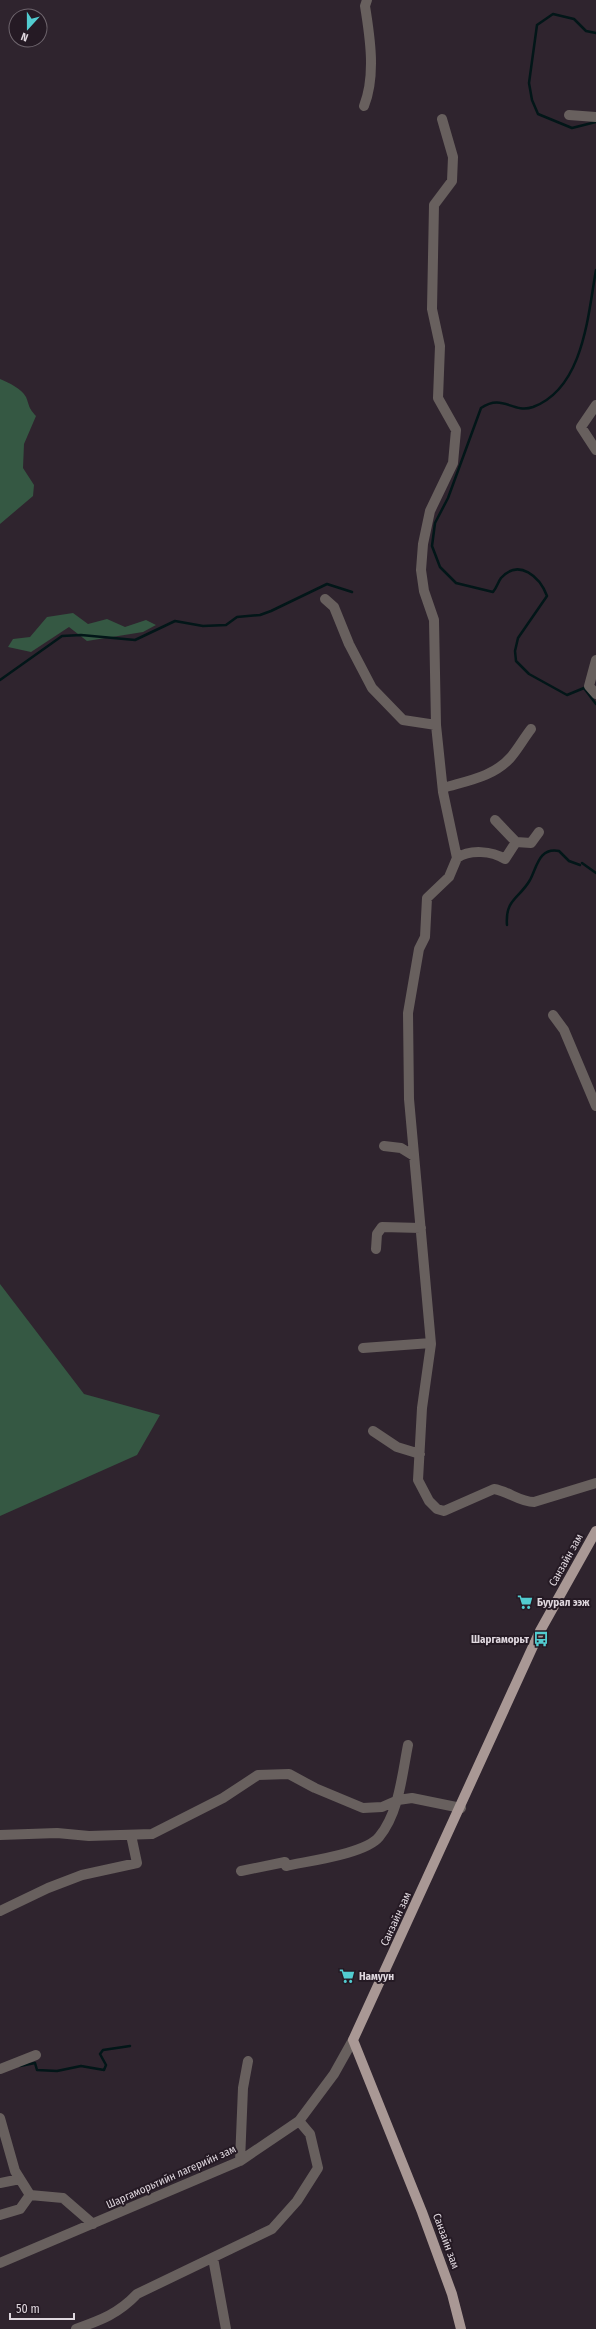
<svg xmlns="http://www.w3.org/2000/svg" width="596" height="2329" font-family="'Fira Sans Condensed',sans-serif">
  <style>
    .green { fill: #355843 }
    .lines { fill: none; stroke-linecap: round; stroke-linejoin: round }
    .stream { stroke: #021618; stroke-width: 2.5 }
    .minor { stroke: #68605e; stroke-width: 10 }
    .major { stroke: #a99895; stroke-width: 10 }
    .labels { text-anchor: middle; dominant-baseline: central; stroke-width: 4; stroke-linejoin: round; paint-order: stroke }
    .street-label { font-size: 11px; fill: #dfd7de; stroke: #251a24 }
    .poi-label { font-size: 11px; font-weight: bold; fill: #dfd7de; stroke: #251a24; text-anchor: start }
  </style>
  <rect width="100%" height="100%" fill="#2f242e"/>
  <!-- green -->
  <path class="green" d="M0,379C9,383 21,388 26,397C30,407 28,407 36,416L24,444L23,468L34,485L33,496L0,524Z
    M73,613L88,624L107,619L125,627L146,620L156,625L143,632L87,641L69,627L31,652L8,647L13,639L30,637L47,617Z
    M0,1284L84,1394L160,1415L137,1455L0,1516Z"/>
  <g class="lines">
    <!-- stream -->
    <path class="stream" d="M596,33L586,31L574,19L553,14L537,25L529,83L532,100L538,114L572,128L596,122
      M596,270C588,314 584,388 533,407C512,414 503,393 481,408L448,498L435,523L432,546L440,567L456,583L493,592C497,587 498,582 501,578C519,558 540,577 547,596L518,638L515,651L516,661L529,674L567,695L584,688L596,704
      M0,680L62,636L81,635L135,640L175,621L203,626L226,625L237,617L260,615L271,611L327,584L352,592
      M582,863L596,873
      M507,925C505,899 519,899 530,880C537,867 539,847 559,851L569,861L580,865
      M20,2066L35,2063L37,2070L57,2071L81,2066L104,2070L106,2065L100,2054L103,2050L130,2046"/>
    <!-- minor -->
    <path class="minor" d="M364,106C376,76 370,37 365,6L367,0
      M569,115L596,117
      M442,119L453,157L452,181L434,205L432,309L440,346L438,398L456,430L453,463L430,511L423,544L421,570L424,591L434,620L436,725L443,792L457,858L449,877L427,898L425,937L419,949L408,1013L409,1099L431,1344L422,1408L418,1480L429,1501L437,1509L444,1511L494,1489C508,1491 520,1502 534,1502L596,1483
      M596,405L581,427L596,450
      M325,599L334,607L349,644L372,688L403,720L436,725
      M596,660L589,686L596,694
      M443,788C466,781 494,777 511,757C518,749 524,738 531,729
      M516,842L531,843L539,832
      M457,858C470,849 492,851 505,859L516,842L495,820
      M553,1015L564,1030L596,1106
      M384,1146L401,1148L414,1156
      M376,1249L377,1234L382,1227L421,1228
      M363,1348L431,1343
      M373,1431L397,1447L420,1454
      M0,1835L57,1833L89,1836L152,1834L223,1798L258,1775L289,1774L315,1788L363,1808L382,1807L398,1800L412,1798L461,1808
      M241,1871L285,1862L286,1866C308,1861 365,1854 379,1837C399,1813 402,1775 408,1745
      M0,1911L48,1888L82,1875L137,1863L131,1835
      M0,2069L36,2055
      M0,2118L15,2171L30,2195L63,2198L93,2224
      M240,2161L243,2088L248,2061
      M0,2183L20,2179
      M0,2215L20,2209L30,2195
      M213,2258L226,2329
      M0,2263L240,2161L299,2121L334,2074L353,2040
      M76,2329C101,2320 118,2314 137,2294L272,2229L297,2201L318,2168L310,2134L299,2121"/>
    <!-- major -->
    <path class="major" d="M461,2329L452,2294L422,2212L353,2040L540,1631L596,1531"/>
  </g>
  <!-- icons -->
  <defs>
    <g id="supermarket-bare" transform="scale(1.2)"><path d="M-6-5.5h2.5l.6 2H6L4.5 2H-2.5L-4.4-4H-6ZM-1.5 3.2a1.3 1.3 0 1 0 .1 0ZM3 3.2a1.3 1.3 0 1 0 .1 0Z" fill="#52ccd0" stroke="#251a24" stroke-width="2.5" paint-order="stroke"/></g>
    <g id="bus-bare" transform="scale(1.2)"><path d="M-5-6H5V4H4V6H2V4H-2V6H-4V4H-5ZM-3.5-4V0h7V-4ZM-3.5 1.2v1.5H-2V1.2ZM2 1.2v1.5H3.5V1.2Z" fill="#52ccd0" stroke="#251a24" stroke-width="2.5" paint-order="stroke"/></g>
  </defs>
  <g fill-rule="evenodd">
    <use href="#supermarket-bare" x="525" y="1602"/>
    <use href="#bus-bare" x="541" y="1639"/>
    <use href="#supermarket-bare" x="347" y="1976"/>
  </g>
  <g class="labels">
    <!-- street labels -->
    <g class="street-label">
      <text transform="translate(566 1560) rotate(-61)">Санзайн зам</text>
      <text transform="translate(396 1919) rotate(-65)">Санзайн зам</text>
      <text transform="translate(171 2177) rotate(-24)">Шаргаморьтийн лагерийн зам</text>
      <text transform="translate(446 2241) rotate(70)">Санзайн зам</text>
    </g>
    <!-- poi labels -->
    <g class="poi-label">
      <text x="537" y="1602">Буурал ээж</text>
      <text x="529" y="1639" text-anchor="end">Шаргаморьт</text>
      <text x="359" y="1976">Намуун</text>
    </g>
  </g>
  <!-- north arrow -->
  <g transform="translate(28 28) rotate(201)"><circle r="19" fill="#251a24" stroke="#6f666e"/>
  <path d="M0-3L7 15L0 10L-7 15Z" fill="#52ccd0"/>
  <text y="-6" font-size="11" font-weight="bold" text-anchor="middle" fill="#dfd7de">N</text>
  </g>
  <!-- scale -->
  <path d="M10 2313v6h64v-6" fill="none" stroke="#dfd7de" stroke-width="2"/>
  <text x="16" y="2313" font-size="12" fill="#dfd7de" stroke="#251a24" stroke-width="3" paint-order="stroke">50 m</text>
</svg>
